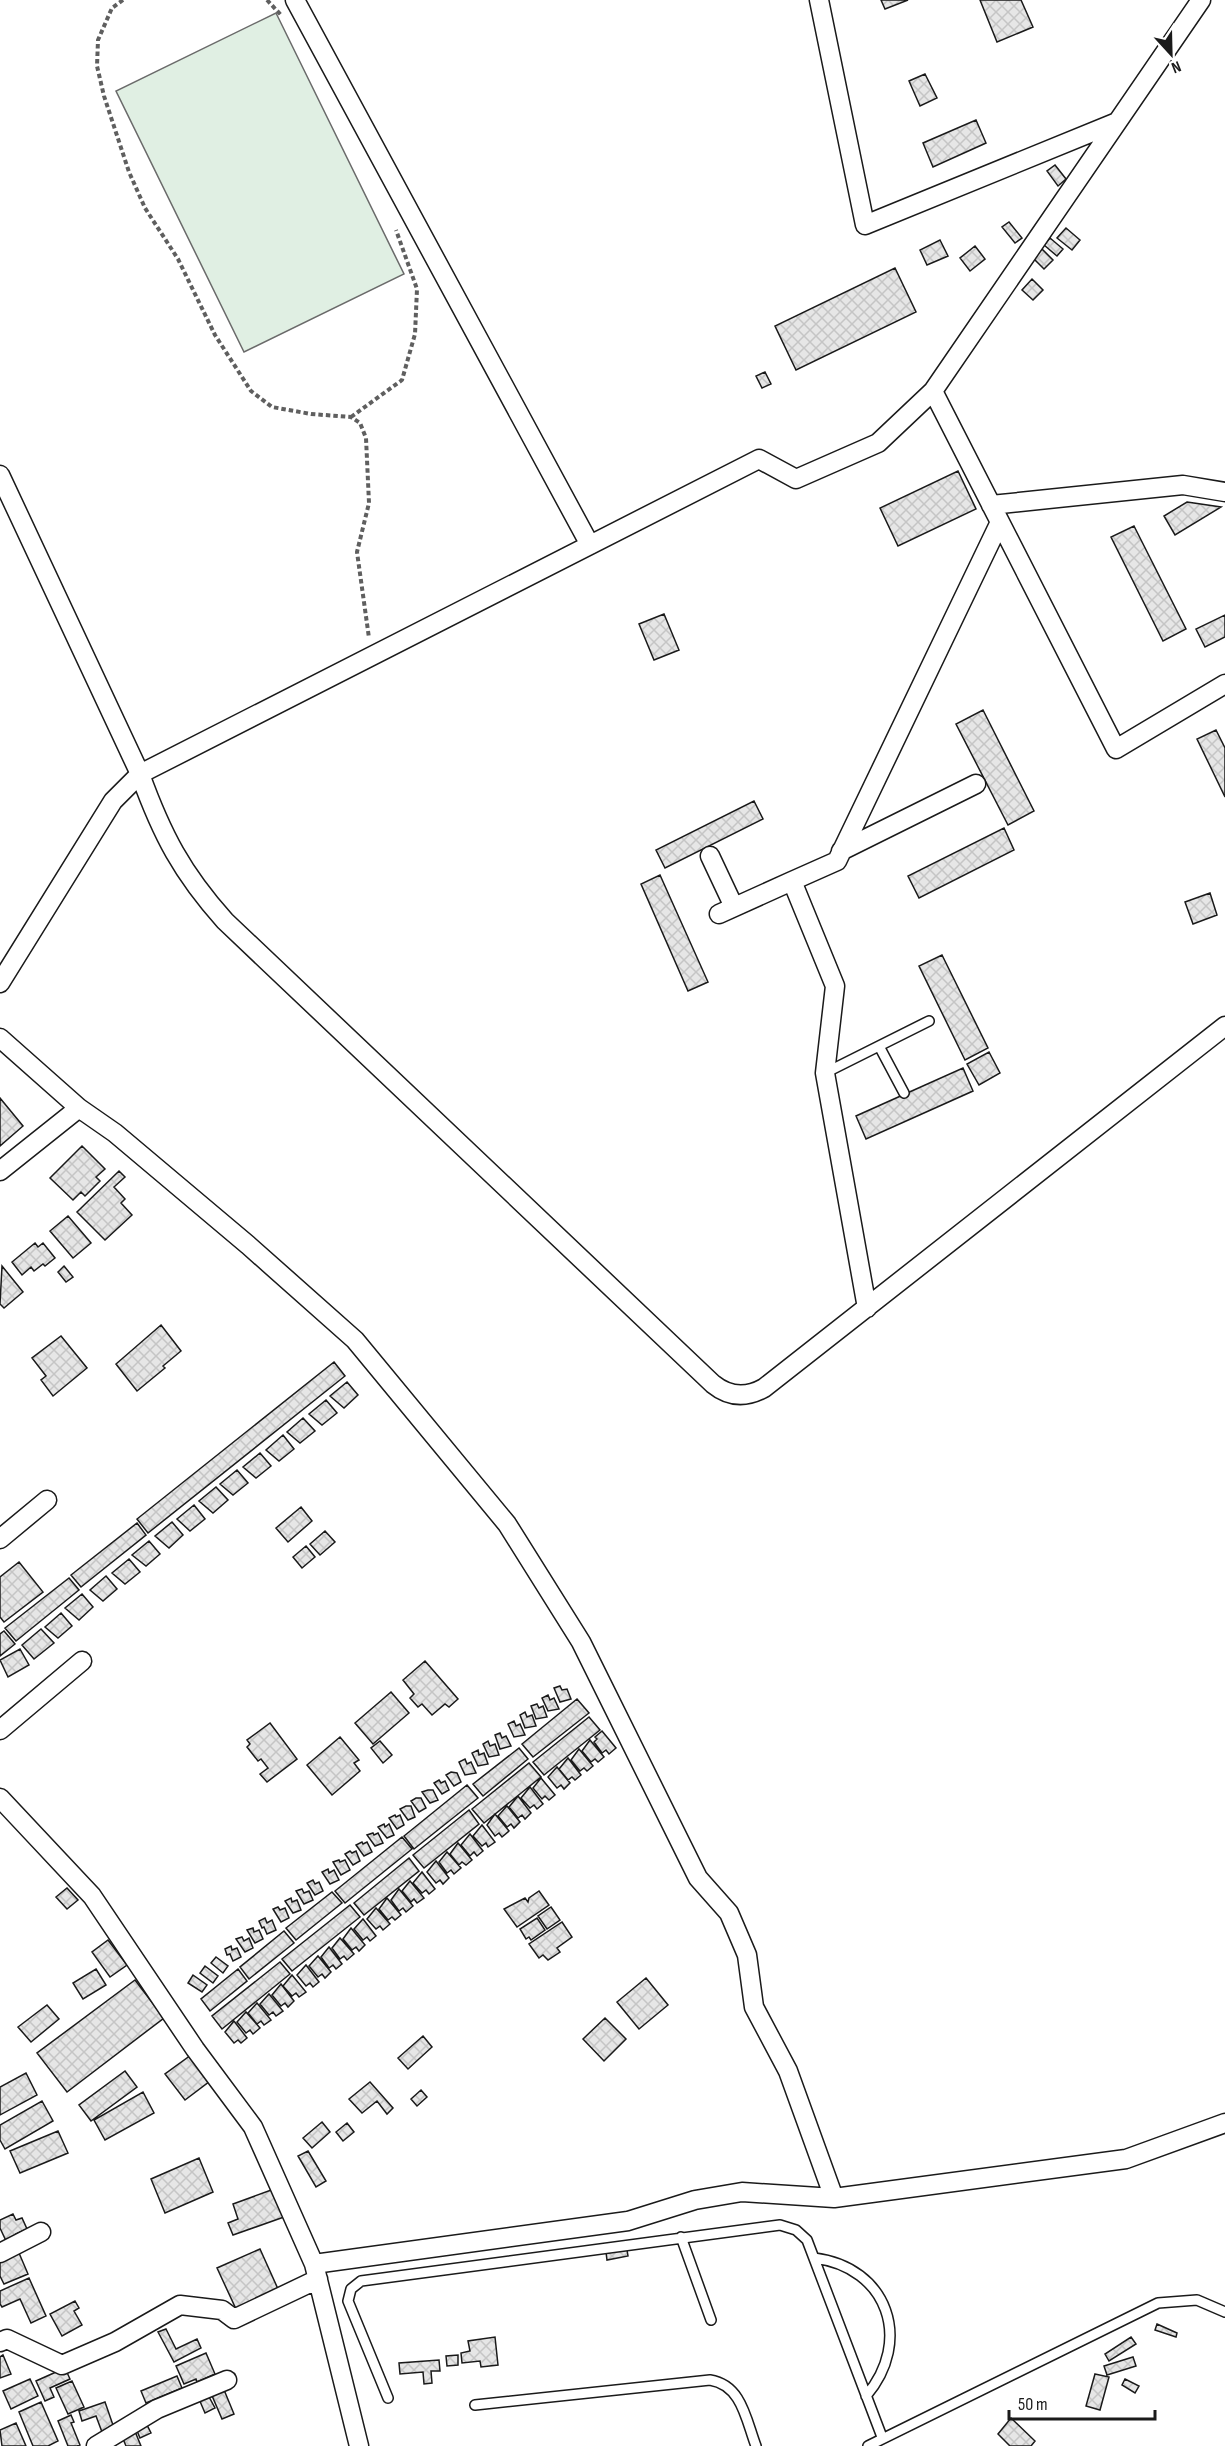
<svg xmlns="http://www.w3.org/2000/svg" width="1225" height="2446" font-family="'Sofia Sans Condensed',sans-serif">
  <style>
    .pitch { fill: #e0efe3; stroke: #6a6a6a; stroke-width: 1.5 }
    .building { fill: url(#building-cross-hatch); stroke: #1a1a1a; stroke-width: 1.5 }
    .lines { fill: none; stroke-linecap: round; stroke-linejoin: round }
    .lane-casing { stroke: #1a1a1a; stroke-width: 12 }
    .street-casing { stroke: #1a1a1a; stroke-width: 21 }
    .path { stroke: #5f5f5f; stroke-width: 4; stroke-dasharray: 4.5 3; stroke-linecap: butt }
    .lane { stroke: #fff; stroke-width: 9 }
    .street { stroke: #fff; stroke-width: 18 }
  </style>
  <defs>
    <pattern id="building-cross-hatch" width="8" height="8" patternUnits="userSpaceOnUse" patternTransform="scale(1.5)"><rect width="8" height="8" fill="#e6e6e6"/><path d="M0 0l8 8M0 8l8-8" fill="none" stroke="#c5c5c5"/></pattern>
  </defs>
  <rect width="100%" height="100%" fill="#fff"/>
  <!-- pitch -->
  <path class="pitch" d="M276,13L404,274L244,352L116,91Z"/>
  <!-- building -->
  <path class="building" d="M881,0H908L885,9Z
    M980,0H1021L1033,27L997,42Z
    M925,74L937,98L920,106L909,81Z
    M976,120L986,143L933,167L923,143Z
    M1055,165L1066,179L1058,186L1047,171Z
    M1009,222L1022,238L1015,243L1002,227Z
    M1066,228L1080,240L1072,250L1057,238Z
    M1050,238L1063,249L1057,256L1044,245Z
    M940,240L948,256L927,265L920,250Z
    M975,246L985,259L970,271L960,258Z
    M1041,248L1053,260L1044,269L1032,257Z
    M895,268L916,312L796,370L775,326Z
    M1032,279L1043,290L1033,300L1022,290Z
    M765,372L771,384L762,388L756,376Z
    M958,471L976,509L898,546L880,508Z
    M1187,502L1221,507L1175,535L1164,516Z
    M1134,526L1186,629L1163,641L1111,537Z
    M664,614L679,650L654,660L639,624Z
    M1225,615V637L1205,647L1196,629Z
    M983,710L1034,811L1008,825L956,724Z
    M1216,730L1225,748V797L1197,739Z
    M754,801L763,819L665,868L656,850Z
    M1004,828L1014,850L919,898L908,876Z
    M660,875L708,982L688,991L641,884Z
    M1210,893L1217,915L1193,924L1185,902Z
    M942,955L988,1048L965,1060L919,966Z
    M989,1052L1000,1073L979,1085L967,1064Z
    M963,1068L973,1091L866,1139L856,1116Z
    M0,1098L23,1126L0,1146Z
    M82,1146L105,1169L96,1177L100,1181L85,1196L81,1192L73,1200L50,1178Z
    M119,1171L125,1177L114,1187L125,1199L121,1203L132,1215L105,1240L77,1212Z
    M68,1216L91,1243L73,1258L50,1231Z
    M35,1243L38,1247L43,1243L55,1258L45,1266L43,1264L34,1271L31,1267L22,1275L12,1262Z
    M2,1266L23,1292L4,1308L0,1304Z
    M64,1266L73,1277L66,1282L58,1272Z
    M161,1325L181,1351L163,1366L165,1368L137,1391L116,1364Z
    M61,1336L87,1368L53,1396L41,1380L46,1376L32,1358Z
    M334,1362L345,1376L148,1533L137,1519Z
    M347,1382L358,1395L344,1408L330,1396Z
    M326,1400L337,1413L322,1425L309,1414Z
    M303,1418L315,1431L300,1443L287,1432Z
    M283,1435L294,1449L279,1461L266,1450Z
    M260,1453L271,1466L256,1478L243,1467Z
    M237,1470L248,1483L233,1495L220,1484Z
    M216,1487L228,1500L213,1513L199,1501Z
    M194,1505L205,1519L190,1531L177,1519Z
    M301,1507L312,1521L288,1542L276,1528Z
    M172,1522L183,1535L169,1548L155,1536Z
    M137,1523L146,1535L81,1587L71,1575Z
    M325,1531L335,1542L320,1555L310,1544Z
    M149,1541L160,1554L146,1566L132,1555Z
    M306,1546L315,1557L302,1568L293,1557Z
    M129,1559L140,1572L125,1584L112,1573Z
    M19,1562L43,1592L4,1622L0,1617V1577Z
    M106,1576L117,1589L103,1601L90,1590Z
    M69,1578L79,1590L16,1641L5,1628Z
    M82,1594L93,1607L79,1620L65,1608Z
    M61,1613L72,1626L58,1638L45,1627Z
    M41,1629L54,1643L34,1659L22,1645Z
    M4,1631L15,1644L0,1656V1634Z
    M20,1649L29,1665L8,1677L0,1660Z
    M425,1661L458,1699L449,1707L445,1704L432,1715L422,1704L418,1707L410,1698L414,1694L403,1680Z
    M560,1686L562,1690L567,1689L571,1699L560,1702L554,1688Z
    M391,1692L409,1713L373,1744L355,1723Z
    M548,1695L550,1700L554,1698L559,1709L548,1711L542,1698Z
    M577,1699L589,1713L533,1757L522,1744Z
    M537,1704L539,1708L543,1706L547,1717L536,1719L531,1706Z
    M525,1712L527,1717L532,1715L536,1726L525,1728L520,1715Z
    M589,1717L600,1730L544,1775L533,1762Z
    M514,1721L516,1726L520,1724L525,1735L514,1737L508,1724Z
    M270,1723L297,1759L267,1782L260,1774L268,1768L261,1759L258,1761L247,1747L250,1744L247,1740Z
    M602,1731L616,1748L609,1754L606,1750L602,1753L594,1742L597,1739L595,1737Z
    M500,1733L502,1738L506,1736L511,1746L500,1749L495,1735Z
    M340,1737L359,1760L354,1763L360,1771L332,1795L307,1765Z
    M590,1740L604,1757L598,1762L595,1759L591,1762L582,1751Z
    M380,1741L392,1755L383,1763L371,1748Z
    M488,1741L490,1746L495,1744L499,1755L489,1757L483,1744Z
    M519,1748L528,1759L483,1796L473,1784Z
    M579,1749L593,1766L587,1771L584,1768L580,1771L571,1760Z
    M478,1750L479,1755L484,1753L488,1764L478,1766L472,1753Z
    M568,1758L581,1775L575,1780L572,1777L568,1780L559,1769Z
    M465,1759L467,1764L471,1762L476,1773L465,1775L459,1762Z
    M529,1763L541,1777L484,1823L472,1809Z
    M557,1767L570,1783L564,1789L561,1785L557,1788L548,1777Z
    M451,1772L457,1773L461,1782L454,1786L446,1775Z
    M541,1778L555,1795L549,1800L545,1796L542,1799L533,1788Z
    M439,1780L441,1783L445,1781L449,1790L442,1794L434,1783Z
    M467,1785L478,1798L414,1849L404,1836Z
    M530,1787L543,1804L537,1809L534,1805L530,1808L521,1798Z
    M428,1790H433L438,1800L430,1803L422,1792Z
    M518,1796L531,1813L525,1819L522,1815L518,1818L509,1807Z
    M416,1798H421L426,1808L419,1812L411,1801Z
    M406,1806H411L415,1817L408,1820L400,1809Z
    M507,1806L520,1822L514,1828L511,1824L507,1827L498,1816Z
    M469,1810L479,1824L424,1868L413,1855Z
    M495,1814L509,1831L502,1837L499,1833L495,1836L487,1825Z
    M395,1815L396,1817L400,1815L404,1825L397,1829L389,1818Z
    M384,1824L385,1827L389,1824L394,1835L387,1838L378,1827Z
    M482,1825L495,1842L488,1847L486,1843L482,1846L473,1836Z
    M373,1833L374,1835L378,1833L383,1843L375,1846L367,1835Z
    M470,1834L483,1851L477,1856L474,1852L470,1856L461,1845Z
    M402,1837L412,1849L345,1903L335,1891Z
    M362,1842L363,1844L367,1842L372,1852L364,1856L356,1845Z
    M458,1843L472,1860L466,1865L462,1862L459,1865L450,1854Z
    M350,1851L352,1853L356,1851L360,1861L353,1865L345,1854Z
    M447,1852L461,1868L454,1874L451,1870L447,1873L439,1862Z
    M409,1858L419,1871L364,1915L354,1903Z
    M339,1860L340,1862L345,1860L350,1870L341,1875L333,1862Z
    M436,1861L449,1878L443,1884L440,1880L436,1883L427,1872Z
    M328,1869L329,1873L334,1870L339,1880L330,1884L322,1872Z
    M422,1872L435,1889L429,1894L426,1890L422,1893L413,1883Z
    M313,1880L315,1884L319,1882L323,1891L315,1895L307,1883Z
    M410,1881L424,1898L417,1903L414,1899L411,1902L402,1891Z
    M67,1888L78,1900L67,1909L56,1897Z
    M302,1889L304,1893L309,1891L313,1900L304,1904L296,1891Z
    M399,1889L413,1906L406,1912L403,1908L399,1911L391,1900Z
    M539,1891L549,1905L517,1927L504,1909L525,1898L528,1902L529,1898Z
    M332,1892L342,1903L296,1940L286,1928Z
    M291,1898L292,1902L297,1900L301,1910L293,1913L285,1901Z
    M387,1898L401,1915L395,1920L392,1917L388,1920L379,1909Z
    M350,1905L360,1917L292,1971L282,1959Z
    M278,1907L280,1910L285,1908L289,1918L281,1922L273,1909Z
    M551,1907L560,1920L547,1929L538,1916Z
    M376,1908L390,1924L383,1930L380,1926L376,1929L367,1919Z
    M265,1918L267,1923L272,1920L276,1930L267,1934L264,1927L262,1928L259,1921Z
    M537,1918L545,1930L531,1940L529,1937L526,1939L520,1929Z
    M363,1919L376,1936L370,1941L367,1937L363,1940L354,1929Z
    M562,1922L572,1937L557,1948L560,1952L548,1960L543,1955L539,1958L529,1944Z
    M253,1928L254,1932L259,1930L263,1939L255,1943L247,1930Z
    M351,1928L365,1945L359,1951L356,1947L352,1950L343,1939Z
    M284,1931L294,1943L249,1979L240,1967Z
    M242,1937L244,1941L249,1938L253,1948L245,1952L236,1939Z
    M340,1938L354,1954L347,1960L344,1956L340,1959L332,1948Z
    M108,1940L127,1965L110,1977L92,1952Z
    M231,1946L232,1950L237,1948L241,1957L233,1961L230,1954L227,1955L225,1949Z
    M329,1947L342,1964L336,1969L333,1965L329,1968L321,1957Z
    M318,1956L331,1972L325,1978L322,1974L318,1977L309,1966Z
    M216,1957L228,1966L223,1973L211,1963Z
    M280,1962L290,1974L222,2029L212,2016Z
    M306,1965L319,1982L313,1987L310,1983L306,1986L297,1975Z
    M205,1966L218,1976L213,1983L200,1973Z
    M96,1969L106,1985L83,1999L73,1983Z
    M238,1969L247,1981L210,2011L201,1999Z
    M193,1975L207,1985L202,1992L188,1983Z
    M292,1975L306,1992L299,1997L296,1993L292,1996L283,1986Z
    M646,1978L668,2005L639,2029L617,2002Z
    M135,1980L164,2018L67,2092L37,2053Z
    M281,1984L294,2001L288,2007L285,2003L281,2006L272,1995Z
    M269,1994L283,2011L276,2016L273,2012L269,2015L260,2004Z
    M257,2003L271,2020L264,2025L261,2021L257,2024L248,2013Z
    M47,2005L59,2019L31,2042L18,2027Z
    M246,2012L260,2028L253,2034L250,2030L246,2033L237,2022Z
    M605,2018L626,2039L604,2061L583,2039Z
    M234,2021L247,2038L241,2043L238,2040L234,2043L225,2032Z
    M423,2036L432,2047L408,2069L398,2058Z
    M191,2055L210,2081L185,2100L165,2074Z
    M125,2071L137,2087L91,2121L79,2105Z
    M26,2073L37,2095L0,2115V2087Z
    M370,2082L393,2108L387,2114L377,2101L362,2113L349,2099Z
    M421,2090L427,2097L417,2106L411,2099Z
    M143,2092L154,2113L105,2140L94,2120Z
    M42,2101L53,2121L5,2149L0,2140V2125Z
    M322,2122L330,2132L312,2148L303,2138Z
    M347,2123L354,2132L343,2141L336,2132Z
    M58,2131L68,2153L20,2173L10,2151Z
    M308,2151L326,2181L316,2187L298,2156Z
    M199,2158L213,2192L165,2213L151,2179Z
    M274,2189L284,2217L233,2235L228,2223L238,2219L233,2204Z
    M13,2214L16,2220L22,2218L27,2229L16,2234L17,2238L7,2243L0,2228V2220Z
    M260,2249L278,2289L236,2309L217,2268Z
    M627,2250L628,2256L607,2260L606,2252Z
    M19,2253L28,2274L4,2284L0,2276V2262Z
    M29,2278L46,2316L31,2323L20,2299L2,2307L0,2304V2291Z
    M75,2301L79,2308L74,2311L82,2325L62,2336L50,2314Z
    M1157,2324L1177,2333L1176,2337L1155,2330Z
    M166,2329L176,2349L197,2339L201,2348L174,2362L158,2332Z
    M495,2337L498,2365L481,2367L480,2361L462,2363L461,2353L470,2351L468,2341Z
    M1131,2337L1136,2344L1109,2361L1105,2354Z
    M206,2353L215,2374L197,2382L196,2379L184,2384L176,2366Z
    M3,2355L11,2374L0,2378V2357Z
    M458,2355V2365L447,2366L446,2356Z
    M1133,2357L1136,2366L1107,2375L1104,2366Z
    M439,2360L440,2371H431L432,2383L424,2384L423,2372L400,2374L399,2363Z
    M65,2368L70,2379L50,2388L54,2397L45,2401L36,2381Z
    M1095,2374L1109,2377L1100,2410L1086,2406Z
    M177,2376L182,2388L146,2403L141,2391Z
    M30,2379L38,2396L11,2409L3,2391Z
    M1125,2379L1139,2386L1135,2393L1122,2385Z
    M72,2381L84,2407L68,2414L56,2388Z
    M222,2385L234,2414L222,2419L210,2391Z
    M208,2395L215,2408L205,2413L199,2399Z
    M41,2402L58,2441L48,2446H33L19,2412Z
    M105,2402L114,2428L102,2432L96,2416L82,2421L79,2411Z
    M71,2415L74,2422L71,2423L80,2445L77,2446H68L58,2421Z
    M1011,2418L1035,2441L1031,2446H1010L998,2434Z
    M145,2421L151,2433L140,2438L135,2426Z
    M16,2423L26,2446H2L0,2430Z
    M134,2429L141,2446H126L121,2434Z"/>
  <g class="lines">
    <!-- lane casing -->
    <g class="lane-casing">
      <path id="lane" d="M879,1046L904,1093
        M825,1073L929,1021
        M681,2237L711,2320
        M814,2258C888,2267 913,2341 866,2396
        M388,2398L348,2301L351,2289L361,2281L780,2225L796,2230L807,2240L882,2437
        M475,2405L710,2380C742,2385 746,2420 756,2446
        M868,2446L1158,2303L1197,2300L1225,2312"/>
    </g>
    <!-- street casing -->
    <g class="street-casing">
      <path id="street" d="M295,0L590,545
        M819,0L865,225L1117,122
        M933,391L1116,749L1225,684
        M0,475L140,774C162,835 182,873 225,921L713,1384C729,1397 746,1398 764,1388L1225,1026
        M991,505L1183,485L1225,492
        M841,851L976,784
        M710,856L734,907
        M719,914L792,881
        M0,983L113,801L140,774L759,459L796,479L878,443L933,391L1201,0
        M0,1038L79,1108L115,1133L248,1245L355,1340L507,1524L581,1642L698,1878L729,1913L747,1955L754,2007L788,2071L834,2198
        M0,1171L79,1108
        M867,1308L825,1073L835,986L792,881L837,861L1000,522
        M0,1539L47,1500
        M0,1730L82,1661
        M0,1798L92,1896L195,2049L253,2127L314,2264L359,2446
        M0,2253L41,2232
        M314,2264L628,2221L695,2200L742,2192L834,2198L1126,2159L1225,2123
        M0,2342L7,2339L62,2365L115,2342L180,2305L222,2310L234,2319L318,2279
        M96,2446L157,2409L227,2380"/>
    </g>
    <!-- path -->
    <path class="path" d="M123,0L112,8L98,40L97,66L104,96L129,172L145,208L178,259L215,335L251,391L272,407L311,414L351,417L360,423L366,438L369,503L357,552L369,638
      M267,0L281,15
      M351,417L402,380L415,334L417,289L396,230"/>
    <!-- lane -->
    <use href="#lane" class="lane"/>
    <!-- street -->
    <use href="#street" class="street"/>
  </g>
  <!-- north arrow -->
  <g transform="translate(1171 54) rotate(158)" stroke="#ffffff" stroke-width="4.5" paint-order="stroke">
  <path d="M0-4.5L10 22L0 15L-10 22Z" fill="#1a1a1a"/>
  <text y="-9" font-size="16" font-weight="bold" text-anchor="middle" fill="#1a1a1a">N</text>
  </g>
  <!-- scale -->
  <path d="M1009 2410v9h146v-9" fill="none" stroke="#1a1a1a" stroke-width="3"/>
  <text x="1018" y="2410" font-size="18" fill="#1a1a1a" stroke="#ffffff" stroke-width="4.5" paint-order="stroke">50 m</text>
</svg>
